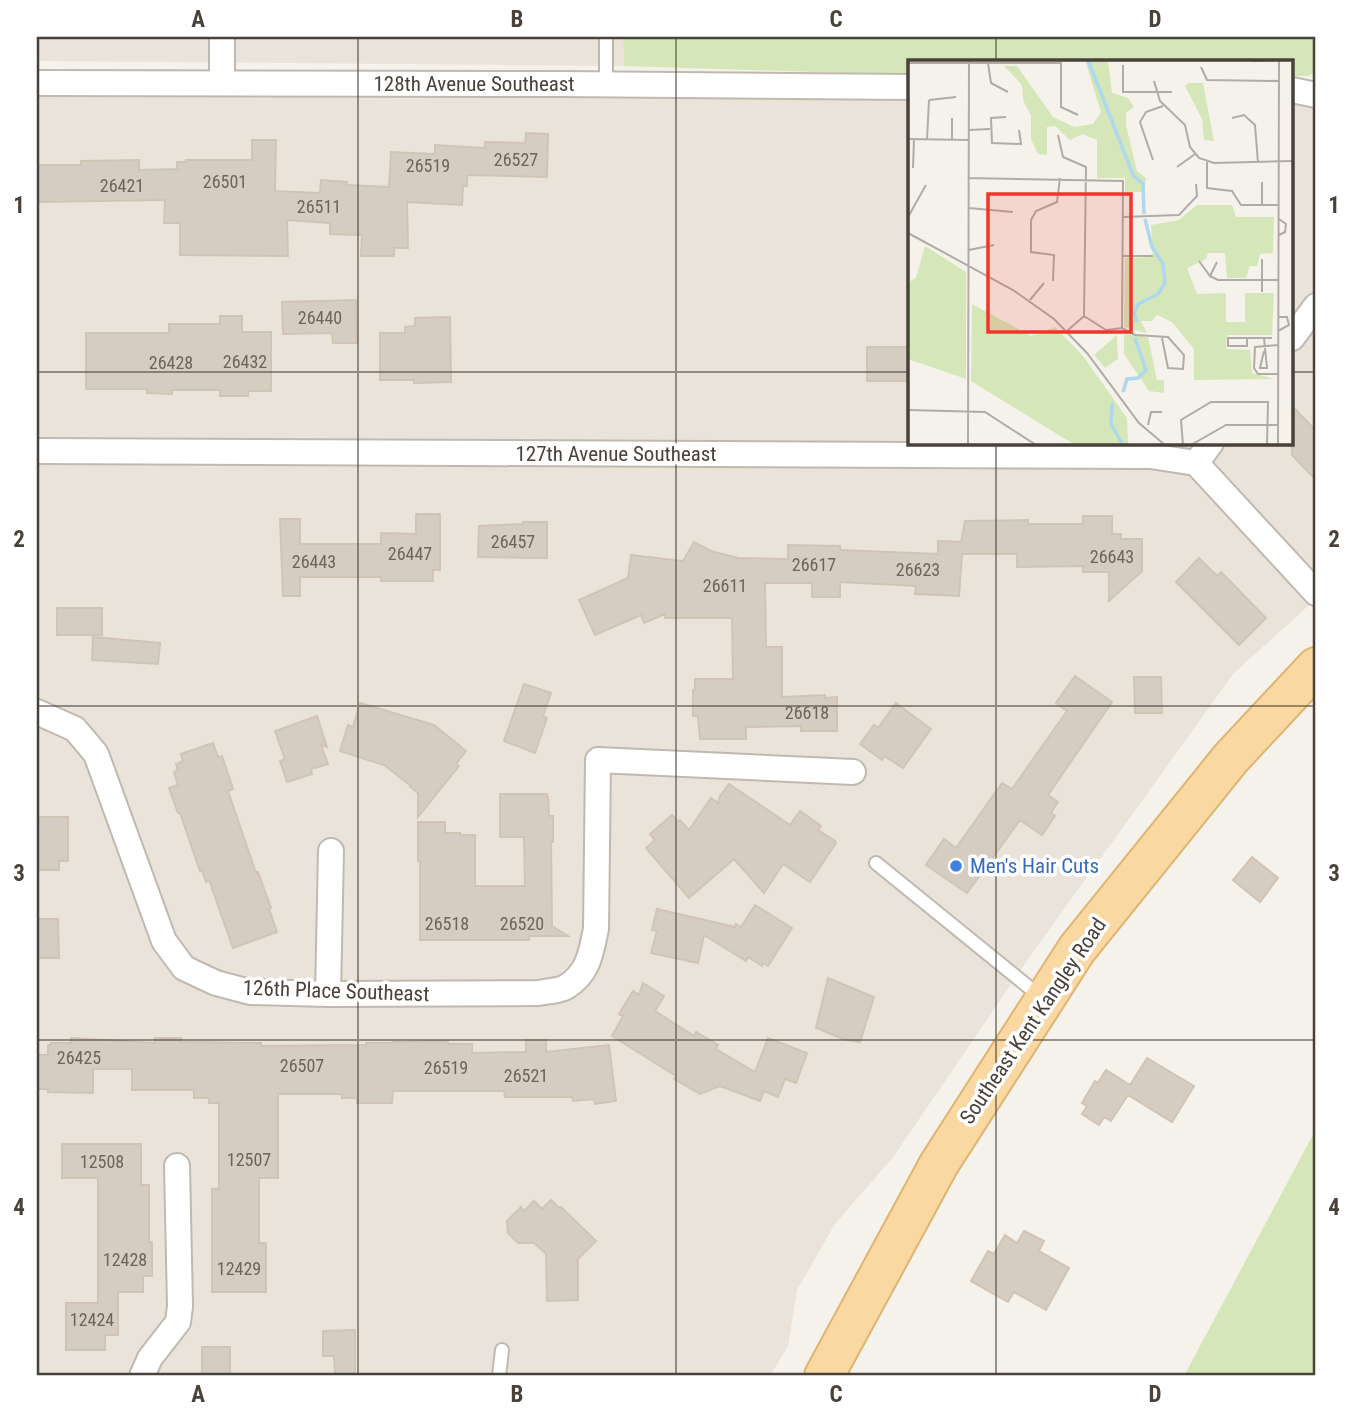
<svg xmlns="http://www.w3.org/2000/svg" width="1353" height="1413" font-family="'Roboto Condensed',sans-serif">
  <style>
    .residential { fill: #e9e3da }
    .green { fill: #d5e7b8 }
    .building { fill: #d6cdc2; stroke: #d1c4b5; stroke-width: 2 }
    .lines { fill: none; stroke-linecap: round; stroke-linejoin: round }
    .service-casing { stroke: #c0b9af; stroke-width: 16 }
    .minor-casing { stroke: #c0b9af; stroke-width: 28 }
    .primary-casing { stroke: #deb471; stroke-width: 42 }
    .service { stroke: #fff; stroke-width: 12 }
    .minor { stroke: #fff; stroke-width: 24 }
    .primary { stroke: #f9d8a1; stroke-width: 38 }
    .grid { fill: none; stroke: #49423a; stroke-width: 2; stroke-opacity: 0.55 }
    .shop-dot { fill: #3f7fe0; stroke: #fff; stroke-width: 2.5 }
    .labels { text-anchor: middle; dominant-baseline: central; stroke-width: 7; stroke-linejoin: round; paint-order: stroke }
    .number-label { font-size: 18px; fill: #6c655c }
    .street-label { font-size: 21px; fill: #49423a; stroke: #fff }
    .shop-label { font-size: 21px; fill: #366cbe; stroke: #fff; text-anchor: start }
    .inset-river { fill: none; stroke: #add8ed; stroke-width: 3.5 }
    .inset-road { fill: none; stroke: #b0aca5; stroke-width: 2 }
    .view { fill: #ee372a; fill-opacity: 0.15; stroke: #ee372a; stroke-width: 3.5 }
    .inset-edge { fill: none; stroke: #49423a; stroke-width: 3.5 }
    .neatline { fill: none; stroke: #49423a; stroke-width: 2.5 }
    .grid-label { font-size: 23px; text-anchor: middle; font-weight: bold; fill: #49423a }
  </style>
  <rect width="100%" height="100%" fill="#f5f2ec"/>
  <!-- residential -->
  <path class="residential" d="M37,37H623L624,66L37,61Z
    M37,85L910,89V443H1292V95L1316,96V599L1234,673L1031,955L894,1156L835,1224L797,1290L788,1346L770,1376H37Z"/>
  <!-- green -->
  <path class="green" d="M623,37H1316V72L1308,76H1292V61H910V75L624,66Z
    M1316,1129V1376H1184Z"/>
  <!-- building -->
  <path class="building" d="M526,133L548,134L547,177L467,175V186H463L462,205L407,202L408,248H394V256H361L362,235L330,234V223L287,220L288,256L180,255V223H164L165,200L37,202V165H81V161L139,160V170L177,169V162H186V160H252V140H276L275,191L320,193L321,180L347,182V185L389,187L391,152L435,154V145L485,148V142L525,143Z
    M356,300L357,343H333L332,333L283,334L282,302Z
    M220,316H242V332H271V391H248V396H220V390H172V394L147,393V389H86V333H169V324H220Z
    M450,317L451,382L414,383V380H380V333H405V327L415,326V318Z
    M867,347H910V381H867Z
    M1292,406L1316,431V480L1292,455Z
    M416,514H440V570H433V581H381V577H300V596H283L280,519H300V544H381V533L416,534Z
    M1083,516H1112V534H1121V539H1142V571L1109,601V572H1083V566L1017,567V554H962L959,596L915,594L916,586L840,582V597H812V583H765L766,647H782V697L825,695V698L837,697V731H801V726L746,727V739H700L698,716H693V690H695V679H733L732,618H665V614L644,623L641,615L595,635L579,600L628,578L631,555L683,561L694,542L711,551L738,558L788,559V545L840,546V550L938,554V541L961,542L965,521L1028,520V524H1083Z
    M523,522H547V558L478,557L479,526L523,524Z
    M1199,558L1217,576L1221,572L1266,618L1239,645L1176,582Z
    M57,608H102V635H57Z
    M93,637L160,643L158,664L92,660Z
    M1075,676L1112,702L1048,795L1058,802L1051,813L1055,816L1042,835L1020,820L967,893L926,865L944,839L956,848L1002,783L1012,789L1067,711L1056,703Z
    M1134,677H1161L1162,713H1135Z
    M524,684L551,693L543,716L547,718L535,753L504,741Z
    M360,703L434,725L466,751L456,764L459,766L418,817V793L410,787L411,786L384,765L340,751L348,725L353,727Z
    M896,703L931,729L903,768L884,756L882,760L860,744L874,725L878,728Z
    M317,716L327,747L321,745L328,764L311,769L312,774L287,782L280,761L285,759L275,731Z
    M213,743L218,757L222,756L233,789L228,791L256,873L258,872L271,908L269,909L277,932L233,948L209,880L206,882L202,870L200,871L180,813H178L169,788L178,785L174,772L178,770L176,764L183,761L181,754Z
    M729,784L790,825L800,811L821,826L818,830L835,841L836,843L810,882L783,864L764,893L734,859L689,898L646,848L655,840L650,834L672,815L678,822L680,820L689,830L711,798L718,803L720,796Z
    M500,794H547V797H548L549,816H553V842H551L552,926L568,936H529V940H420V861H418V822H445V833H460V835H475V886H525L524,837H500Z
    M37,817H68V861H59V870H37Z
    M1252,857L1278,878L1260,902L1233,880Z
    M755,905L792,928L768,966L763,963L762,966L748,957L746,961L704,935L698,963L651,953L657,931L652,930L657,909L735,927L736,924L741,927Z
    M37,919H58L59,958H37Z
    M828,978L874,997L860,1042L843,1039L816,1028Z
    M643,983L664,996L655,1011L694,1036L696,1032L718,1045L716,1049L755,1072L768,1038L807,1053L796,1083L785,1079L778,1097L764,1091L760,1101L720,1086L700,1094L674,1079L676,1076L612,1036L623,1016L619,1014L633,991L639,995Z
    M71,1038L155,1043V1038H181V1042L261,1043V1046L366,1045V1043H393V1042L448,1041V1044H472V1053L526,1052V1040H546V1052L609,1045L616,1101L595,1104L594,1099L573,1101L572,1097H505L504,1091H393L392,1103H357V1098H342V1094H278V1178H259V1243H266V1292H212V1189H219V1103H209V1098H194V1090H132V1069H93V1093L48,1092V1089H37V1055H48V1045H51V1043H71Z
    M1147,1058L1194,1086L1172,1122L1128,1095L1111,1121L1104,1117L1099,1125L1082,1114L1087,1106L1082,1103L1095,1081L1098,1083L1106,1070L1130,1085Z
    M62,1144H141V1185H149V1242H152V1276H143V1292H118V1335H105V1350H66V1303H98V1178H62Z
    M551,1200L559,1208L561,1207L596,1241L577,1260L578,1261V1300L547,1301L546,1254L534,1243H518L508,1233L507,1221L521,1207L524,1211L534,1201L542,1209Z
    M1024,1231L1044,1241L1039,1251L1069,1268L1046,1310L1014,1292L1008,1302L971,1281L988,1251L994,1254L1005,1235L1017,1243Z
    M355,1330V1376H335L334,1356H323V1331Z
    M202,1347H230V1376H202Z"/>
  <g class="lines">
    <!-- service casing -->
    <g class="service-casing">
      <path id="service" d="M606,84V37
        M876,863L1041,997
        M499,1376L502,1350"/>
    </g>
    <!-- minor casing -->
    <g class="minor-casing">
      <path id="minor" d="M37,83L561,84L910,87
        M222,83V37
        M1292,90L1316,95
        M1292,338L1316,306
        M37,451L1150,456L1196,463
        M1196,463L1316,593
        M1196,463L1211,443
        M37,712L75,729L96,754L164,941L184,968L216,983L250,992L328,994L539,993C547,991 559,991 566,987C589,973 591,952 596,929L598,760L853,772
        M328,994L331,851
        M142,1376L150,1358L178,1322L180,1306L177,1166"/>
    </g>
    <!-- primary casing -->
    <g class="primary-casing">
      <path id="primary" d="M824,1376L939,1164L1077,949L1231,758L1316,667"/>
    </g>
    <!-- service -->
    <use href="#service" class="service"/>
    <!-- minor -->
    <use href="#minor" class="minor"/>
    <!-- primary -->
    <use href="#primary" class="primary"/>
  </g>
  <!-- grid -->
  <path class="grid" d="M358,37V1376M676,37V1376M996,37V61M37,372H910M1292,372H1316M996,443V1376M37,706H1316M37,1040H1316"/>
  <!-- markers -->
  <circle class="shop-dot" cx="956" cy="866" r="7"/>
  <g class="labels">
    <!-- number labels -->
    <g class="number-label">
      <text x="516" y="159">26527</text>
      <text x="428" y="165">26519</text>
      <text x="225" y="181">26501</text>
      <text x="122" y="185">26421</text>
      <text x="319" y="206">26511</text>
      <text x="320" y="317">26440</text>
      <text x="245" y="361">26432</text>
      <text x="171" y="362">26428</text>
      <text x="513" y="541">26457</text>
      <text x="410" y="553">26447</text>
      <text x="1112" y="556">26643</text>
      <text x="314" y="561">26443</text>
      <text x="814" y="564">26617</text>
      <text x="918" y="569">26623</text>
      <text x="725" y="585">26611</text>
      <text x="807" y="712">26618</text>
      <text x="447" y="923">26518</text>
      <text x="522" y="923">26520</text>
      <text x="79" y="1057">26425</text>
      <text x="302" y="1065">26507</text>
      <text x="446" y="1067">26519</text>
      <text x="526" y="1075">26521</text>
      <text x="249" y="1159">12507</text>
      <text x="102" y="1161">12508</text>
      <text x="125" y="1259">12428</text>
      <text x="239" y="1268">12429</text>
      <text x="92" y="1319">12424</text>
    </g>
    <!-- street labels -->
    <g class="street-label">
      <text x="474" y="84">128th Avenue Southeast</text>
      <text x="616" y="454">127th Avenue Southeast</text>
      <text transform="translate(336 991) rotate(2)">126th Place Southeast</text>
      <text transform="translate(1033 1021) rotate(-56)">Southeast Kent Kangley Road</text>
    </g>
    <!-- shop labels -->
    <g class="shop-label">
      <text x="970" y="866">Men's Hair Cuts</text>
    </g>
  </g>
  <!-- overview -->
  <g transform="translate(908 60)">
    <rect width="385" height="385" fill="#f5f2ec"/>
    <path d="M177,0H200L204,33L220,38L226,47L218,53V65L229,111L238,118L236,132H217V118H189V80L175,74L162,80L147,66L139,67V95L130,94L123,79V56L115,40L114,25L96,6H109L145,57L166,67L185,64L193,52ZM281,23H295L306,81L296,80L294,59L277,26ZM289,145H324L328,157H366L365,193L352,194L349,206H342L338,218H319L317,193H300L298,199L279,208L289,234L318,233V262H337V233H366L364,275H319L318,289L342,290L344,313L366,319L286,320V289L264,262L249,255L244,261H233L239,273L216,267L217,198L245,197L243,165L271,160ZM17,186L58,212V319L0,299V222L8,218ZM64,244L123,276L147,267L175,296L219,358L220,385H167L63,321ZM216,274L240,277L249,320H256V333L241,331L216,294ZM209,275L210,299L197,308L186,295Z" fill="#d5e7b8"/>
    <path class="inset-river" d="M180,0L225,115L235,124L236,154M229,262L226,253L230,244L250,234L257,223L255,204L244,187L237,159M215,332L219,319L230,318L238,310L227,278M204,343L203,364L215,385"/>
    <path class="inset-road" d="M343,1L369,0M0,3H153V47L170,55M80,3L83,23L100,32M215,5V32H264M293,7L299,20L371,21M246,21L252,41L277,65L282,87L291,98L306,103L385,101M21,40L48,37M98,57L83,58L84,83L113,84L111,70M44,58V80M324,58L336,55L347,65L350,103M61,70L82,69M150,75L155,97L178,107L176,256M0,79L61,80M19,80L21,40M245,100L232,62L238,52L255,46M299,102V128L324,131L333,145H371M269,107L287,94M5,108L6,79M61,118L215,121L214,268M354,122V145M61,148L105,152M0,157L18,125M215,157L271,155L289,136L288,124M371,159L378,164L377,172L371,175M0,173L105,230L146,259L179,293L231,363L257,385M61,190L86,185M215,196H245M354,199V232M291,201L302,216L309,202M302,216L310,220H371M145,221L146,195L123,192V160L128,151L149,142L152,118M122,240L136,223M176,256L198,270L214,268L227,275L260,277L276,295L275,309L260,308L254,278M159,271L176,256M370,271L381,265L379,257H370M339,278V286H320V278H364M356,278L359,308H352L356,291M370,285L347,287L346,308L350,314H370M0,350L77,352L128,385M240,365L243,352H254M60,385L61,0M275,385L273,360L303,342H360L359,385M283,385L318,365H370M370,385L371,0"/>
    <path class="view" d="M80,134H223V272H80Z"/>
    <rect width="385" height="385" class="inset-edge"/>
  </g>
  <!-- border -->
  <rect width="1353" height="1413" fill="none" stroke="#ffffff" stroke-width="77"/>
  <rect x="38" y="38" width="1276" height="1336" class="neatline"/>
  <g class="grid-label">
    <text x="198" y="27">A</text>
    <text x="517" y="27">B</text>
    <text x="836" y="27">C</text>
    <text x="1155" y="27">D</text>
    <text x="19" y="213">1</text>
    <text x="1334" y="213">1</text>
    <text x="19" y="547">2</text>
    <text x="1334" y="547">2</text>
    <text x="19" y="881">3</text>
    <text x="1334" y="881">3</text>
    <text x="19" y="1215">4</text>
    <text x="1334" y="1215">4</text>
    <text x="198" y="1402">A</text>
    <text x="517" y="1402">B</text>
    <text x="836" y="1402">C</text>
    <text x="1155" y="1402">D</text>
  </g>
</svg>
